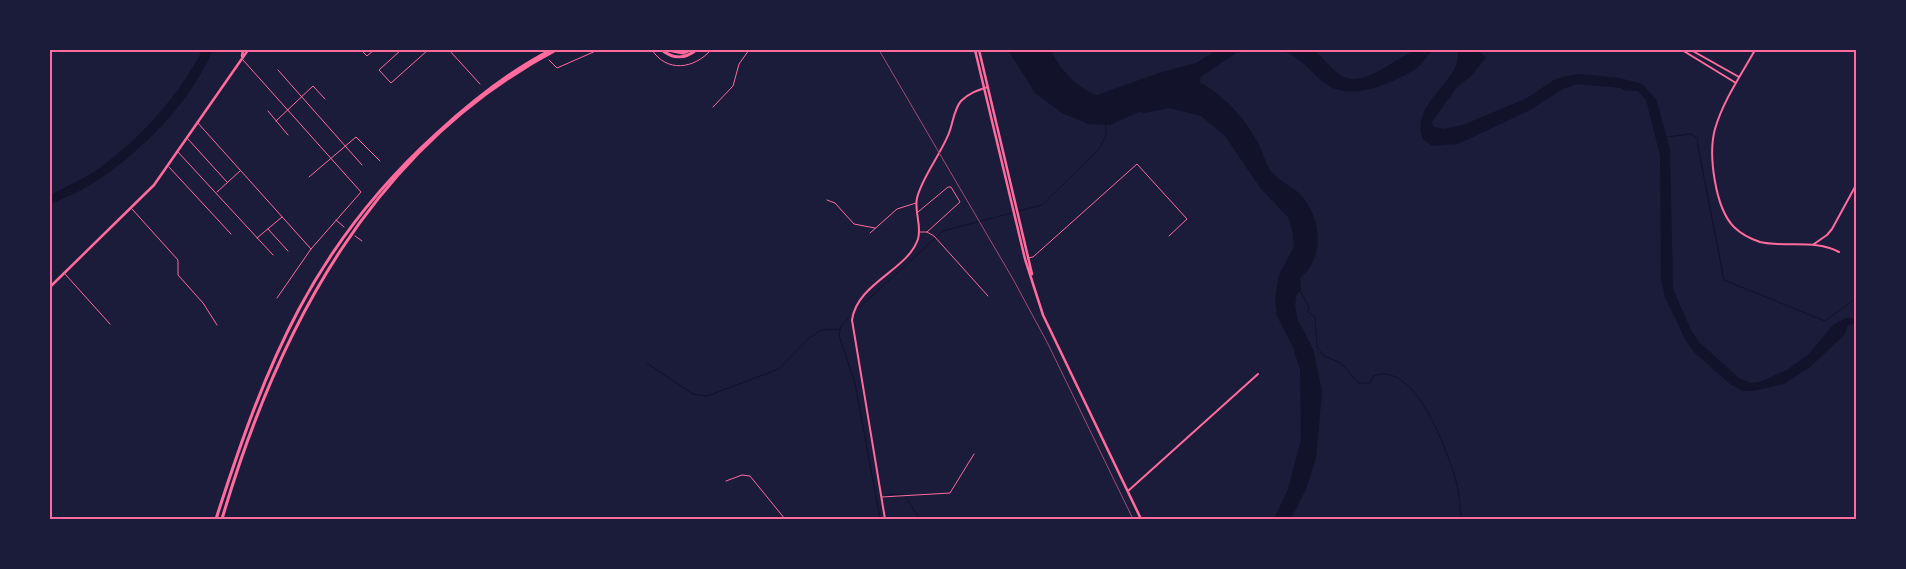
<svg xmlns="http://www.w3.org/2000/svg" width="1906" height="569" font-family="Lato,sans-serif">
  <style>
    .water { fill: #12122b }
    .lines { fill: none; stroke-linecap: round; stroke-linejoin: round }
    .stream { stroke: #12122b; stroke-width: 1 }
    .minor { stroke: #ff6b9d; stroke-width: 1 }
    .tertiary { stroke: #ff6b9d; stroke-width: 2 }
    .trunk { stroke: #ff6b9d; stroke-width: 2.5 }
    .motorway { stroke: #ff6b9d; stroke-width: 3 }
    .rail { stroke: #a44b75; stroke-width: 1 }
    .neatline { fill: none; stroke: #ff6b9d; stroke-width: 2 }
  </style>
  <rect width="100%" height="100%" fill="#1b1b3a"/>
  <!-- water -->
  <path class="water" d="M202,50H213C191,100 149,144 104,176C88,188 68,196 50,205V195C67,186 86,178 101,167C141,137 180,95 202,50Z
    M1008,50H1051C1058,68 1078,89 1097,95L1159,73L1196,63L1217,50H1253L1236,53L1202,76L1199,80L1201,83C1226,98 1243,116 1258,143C1263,152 1265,163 1271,171C1279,181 1292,186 1301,195C1321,218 1326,257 1300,278L1301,289L1296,296L1295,306L1298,320L1313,349L1322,391L1316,458L1306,489L1291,519H1274L1288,489L1301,440L1300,369L1292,345L1277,316L1275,300L1279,275L1294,247L1293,233L1288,217L1261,189L1225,136L1201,116L1170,108L1144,113L1139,112L1110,125L1088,124L1062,113L1035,93Z
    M1280,50H1314C1324,58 1334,73 1346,78C1369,85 1397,56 1417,50C1421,49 1428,50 1432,50C1427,56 1421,66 1414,70C1394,82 1357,99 1333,88C1314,79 1303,56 1280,50Z
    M1457,50H1479L1486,58L1471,76L1457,87L1432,122L1434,127L1444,129L1463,125L1527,98L1554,80L1566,76L1580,74L1619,78L1642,84L1656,99L1670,149L1673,289L1691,330L1699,342L1739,378L1751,383L1759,382L1787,370L1809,354L1833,325L1846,318H1856V323L1848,325L1845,334L1810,367L1784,384L1753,391H1743L1730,384L1694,352L1686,341L1665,297L1661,279L1660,155L1646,100L1638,91L1623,90L1621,88L1577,84L1563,89L1530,110L1458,144L1432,146L1423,139C1408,103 1465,80 1457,50Z"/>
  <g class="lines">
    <!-- stream -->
    <path class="stream" d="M1666,137L1691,134L1699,139L1697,141L1724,280L1825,321L1856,298
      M1300,291L1309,307L1308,312L1315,317L1317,347L1324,356L1341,363L1358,383H1370L1373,376C1416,359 1449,455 1457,485C1460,495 1460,508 1461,519
      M860,307L943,231L1042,205L1100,148L1106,135V124
      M848,318L841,326L839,336L855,383L880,519
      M647,363L693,394L707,396L779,369L809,338L822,330L840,329
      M885,495L904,494
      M906,498L920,519"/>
    <!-- minor -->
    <path class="minor" d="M361,50L367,56L374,50
      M401,50L379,70L391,83L428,50
      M449,50L480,84
      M540,50L541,51
      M652,50C667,73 694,69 711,50
      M243,60L361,192L311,249L277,298
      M549,60L557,68L598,50
      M278,70L362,165
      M713,107L733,86L739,64L749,50
      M268,111L288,135
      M276,121L313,86L325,99
      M197,122L311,249
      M187,138L227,182
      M178,152L273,255
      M169,167L231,234
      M309,177L356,137L380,161
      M217,192L240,171
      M827,200L835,203L854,224L875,228
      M132,209L178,260V275L203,303L217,325
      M918,212L948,187H951L960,202L927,232
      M336,220L344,227
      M268,229L288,251
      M920,232H927L934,236L988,296
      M870,233L897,209L916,203
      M355,236L362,241
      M257,238L282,217
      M1028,258L1033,257L1137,164L1187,219L1169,236
      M65,274L110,324
      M726,481L742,475L750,476L785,519
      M882,497L950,493L974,454"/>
    <!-- tertiary -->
    <path class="tertiary" d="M1682,50L1736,83
      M1691,50L1739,77
      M1755,50C1741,75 1723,101 1715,129C1708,154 1715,208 1734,227C1741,234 1751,239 1760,242C1787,248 1815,239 1839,252
      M1814,244L1827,235L1832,229L1856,185
      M1128,491L1258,374
      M885,519L852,320C857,283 908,270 918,239C922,225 914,212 917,198C922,177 941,154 949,133C953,123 954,109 961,101C969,93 978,90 988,87"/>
    <!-- trunk -->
    <path class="trunk" d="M975,50L1025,259L1043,315L1141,519
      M979,50L1032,274
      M242,56L243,50
      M50,287L154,185L248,50"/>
    <!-- motorway -->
    <path class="motorway" d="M662,50C673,59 685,59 696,50
      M668,50L683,53L690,50
      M216,519C266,363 313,245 437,133C471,102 509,71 551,50
      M222,519C278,328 373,147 556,50"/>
    <!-- rail -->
    <path class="rail" d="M879,50L1013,279L1048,344L1133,519"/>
  </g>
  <!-- border -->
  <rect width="1906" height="569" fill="none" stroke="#1b1b3a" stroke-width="102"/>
  <rect x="51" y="51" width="1804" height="467" class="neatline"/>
</svg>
